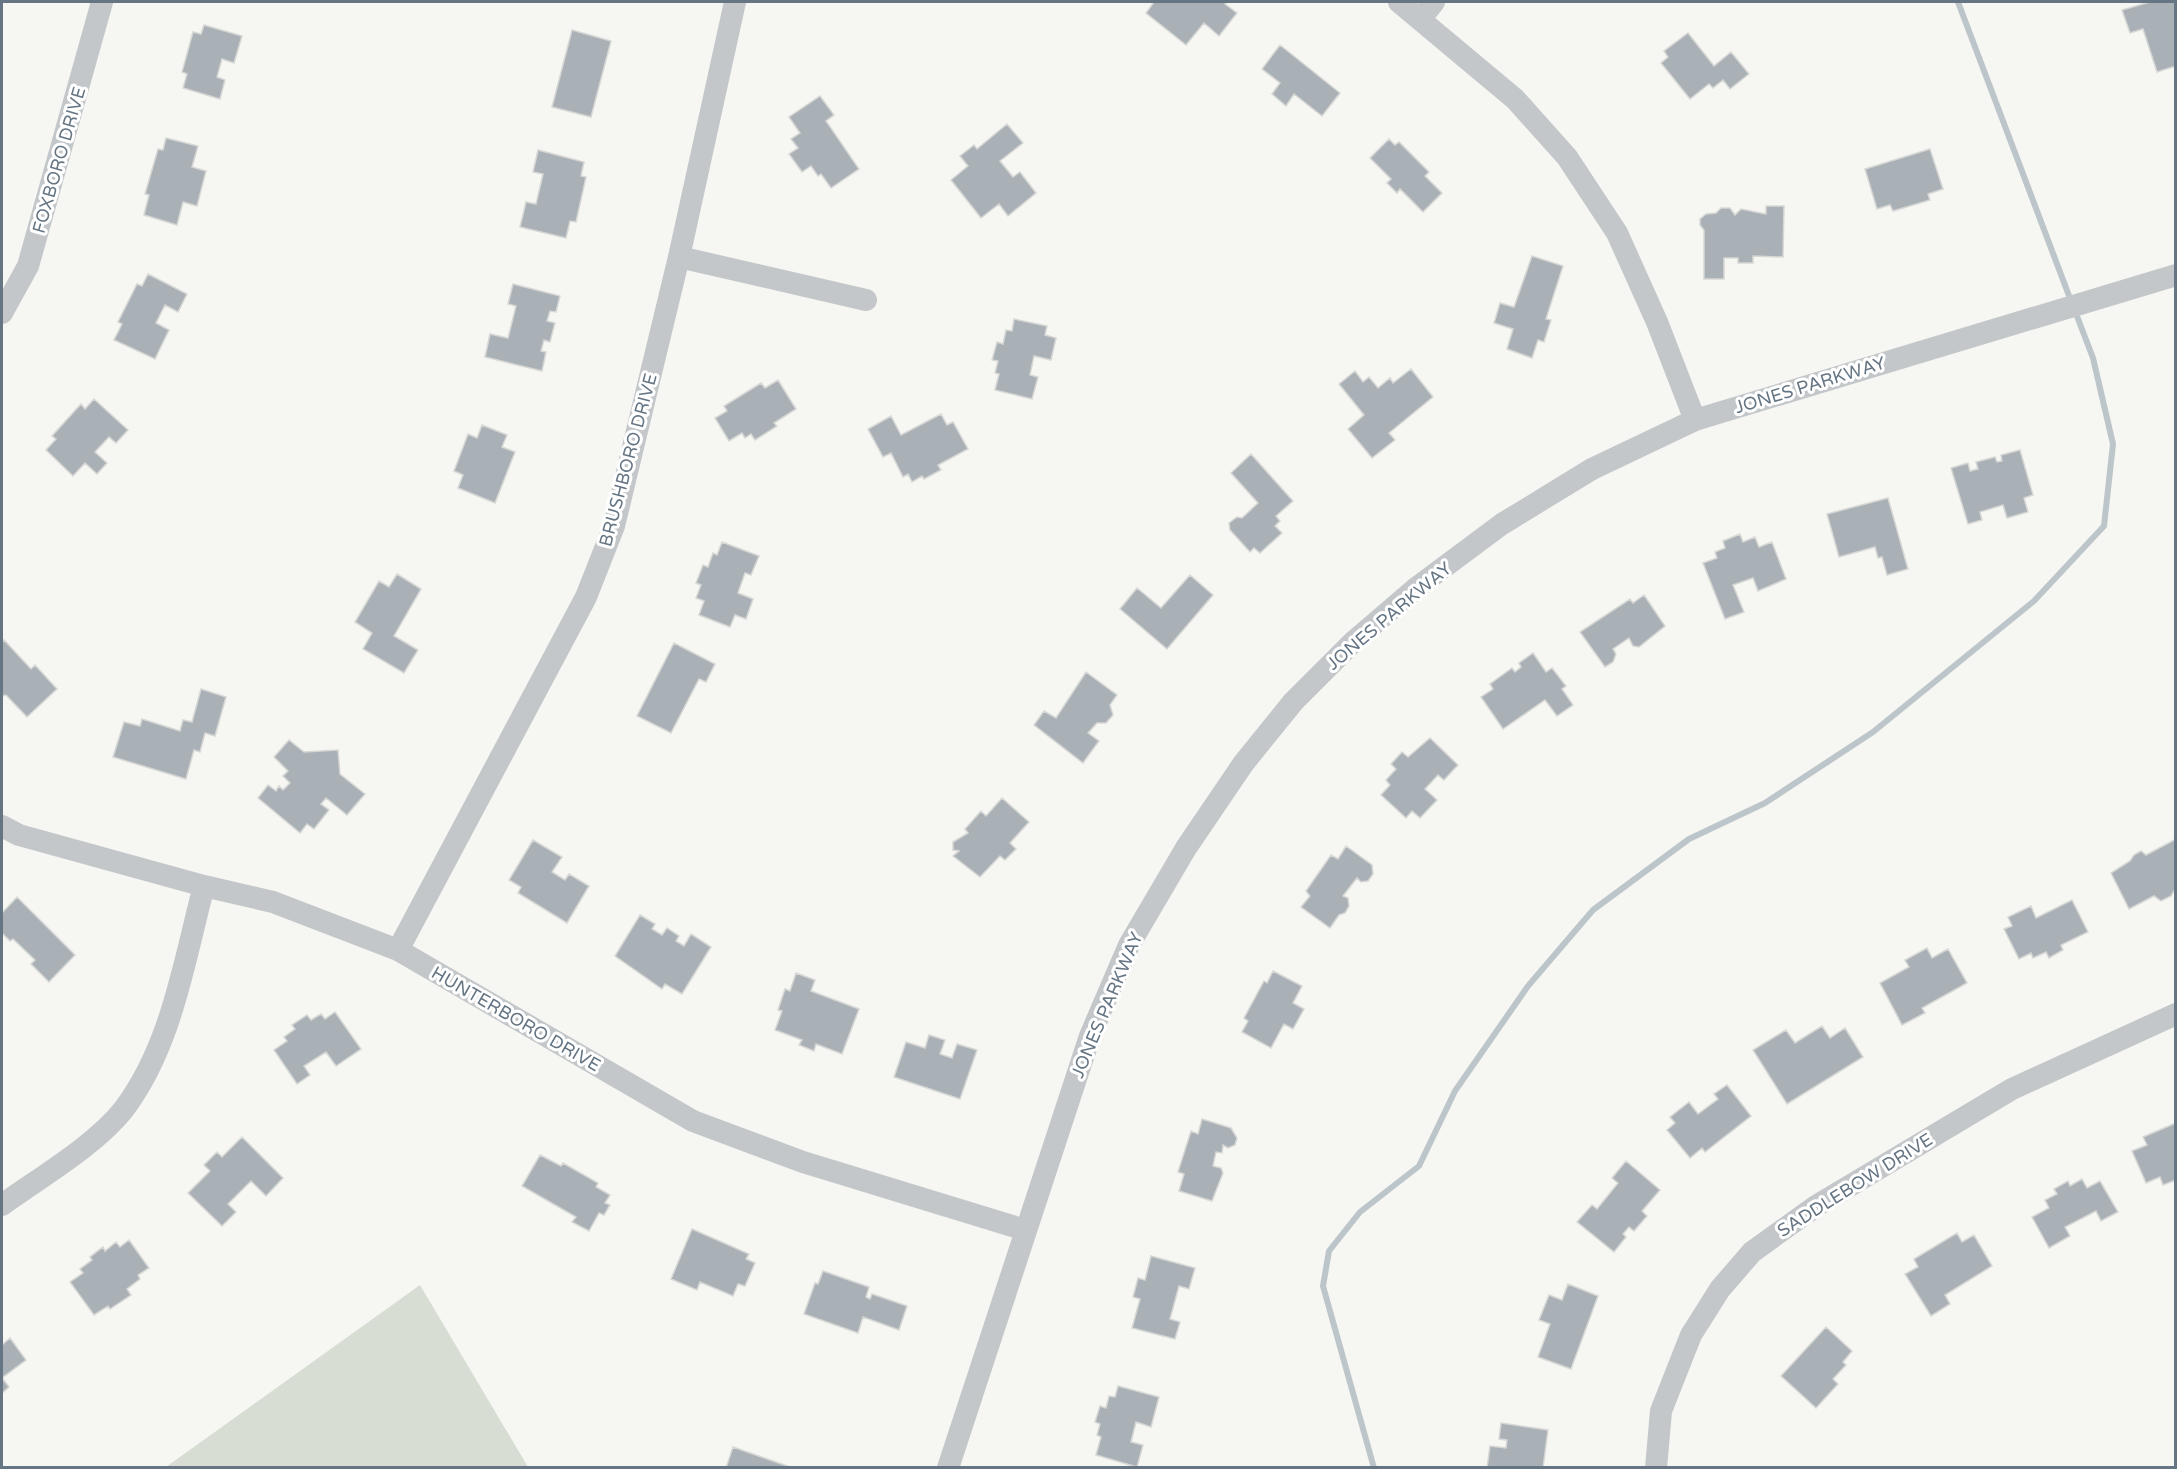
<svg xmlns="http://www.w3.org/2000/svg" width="2177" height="1469" font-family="'Varela Round',sans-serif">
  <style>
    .green { fill: #d7ddd3 }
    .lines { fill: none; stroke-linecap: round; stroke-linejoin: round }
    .stream { stroke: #bcc6ca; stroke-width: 6 }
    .building { fill: #a9b1b7; stroke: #d7d7d5; stroke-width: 1.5 }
    .minor { stroke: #c3c7ca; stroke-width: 22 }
    .labels { text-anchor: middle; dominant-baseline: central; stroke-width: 6; stroke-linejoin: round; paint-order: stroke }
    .street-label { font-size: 18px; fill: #657583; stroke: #fff }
  </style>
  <rect width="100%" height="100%" fill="#f6f6f2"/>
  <!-- green -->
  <path class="green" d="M420,1285L528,1467H166Z"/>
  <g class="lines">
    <!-- stream -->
    <path class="stream" d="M1958,2L2071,301
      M1374,1468L1323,1286L1329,1251L1360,1212L1419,1166L1455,1091L1528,986L1593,910L1689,839L1765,803L1873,732L2034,601L2104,526L2113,444L2093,358L2075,311"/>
  </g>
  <!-- building -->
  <path class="building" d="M1154,2H1227L1225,4L1237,13L1219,36L1204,23L1186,45L1146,13Z
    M2150,2H2176V66L2157,72L2143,29L2130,33L2122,10Z
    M204,25L242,36L234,63L222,59L217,77L225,80L220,99L183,88L187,74L182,72L193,32L201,34Z
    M572,30L611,41L591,117L552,107Z
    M1688,33L1714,66L1731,52L1749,74L1730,89L1723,80L1713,88L1709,84L1690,99L1661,63L1668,57L1664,51Z
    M1280,45L1340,93L1322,116L1294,94L1286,106L1272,94L1280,83L1262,69Z
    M820,96L834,115L826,121L859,169L831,188L821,174L818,176L811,166L802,172L789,154L798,148L791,139L800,133L789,117Z
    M1007,124L1023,143L1000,161L1013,177L1020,172L1036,193L1008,216L999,204L981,218L951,180L968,166L960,156L974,145L977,149Z
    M166,138L198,146L192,167L206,171L197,206L183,202L177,225L144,215L149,195L145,194L158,149L163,150Z
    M1389,139L1395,145L1399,142L1429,172L1425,176L1442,193L1423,212L1400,189L1397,193L1387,183L1391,179L1370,158Z
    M1930,149L1943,189L1928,194L1930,200L1893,211L1890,205L1877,209L1865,169Z
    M538,150L584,162L581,176L586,177L576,222L570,221L566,238L520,227L526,202L536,204L543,174L533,172Z
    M1766,206H1784L1783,257L1753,256V263H1738V258H1724V279H1704V230L1700,225V219L1706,214L1716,213L1721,208H1730L1735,215L1741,209L1766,214Z
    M1532,256L1563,266L1546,319L1551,320L1544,342L1538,340L1532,358L1507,349L1513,329L1494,323L1500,303L1514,307Z
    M148,274L187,294L178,312L165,305L156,323L169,330L155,359L114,340L122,324L118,322L137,284L142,286Z
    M513,284L560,296L556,312L550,311L547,321L555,323L550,342L544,340L541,351L546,352L542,371L485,357L490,334L508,338L516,306L508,304Z
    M1014,319L1047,326L1045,335L1056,338L1051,360L1034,356L1030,375L1038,377L1032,399L995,390L999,374L995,373L998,361L992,360L997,342L1003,344L1006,330L1012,331Z
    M1411,369L1433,397L1389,433L1395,440L1372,458L1348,429L1364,415L1339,384L1355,371L1363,382L1369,377L1378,388L1390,378L1393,383Z
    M778,380L796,409L774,423L777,426L755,440L751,434L745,438L742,433L729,441L715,418L727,411L724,406L761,383L765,388Z
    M94,399L128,430L116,443L109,437L95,452L107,463L97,474L85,463L73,476L46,450L56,439L52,436L81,404L85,409Z
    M941,414L947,425L953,422L968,449L938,465L941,470L924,479L922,476L912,482L908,474L903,477L891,453L883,457L868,429L891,416L901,435Z
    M482,425L507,435L502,447L515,452L495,503L458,488L463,475L454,471L468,434L477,438Z
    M2020,450L2033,495L2024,498L2028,512L2007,518L2003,505L1980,512L1982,520L1968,524L1951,468L1968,463L1970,471L1978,469L1976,462L1995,457L1997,462L2002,461L2001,455Z
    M1251,454L1293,501L1276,516L1280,521L1275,526L1282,533L1260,553L1254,548L1250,552L1230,530L1229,523L1237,517L1242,518L1258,503L1231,473Z
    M1888,498L1908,569L1887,575L1882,557L1878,558L1875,547L1839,557L1827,514Z
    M1740,534L1743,542L1755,537L1759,547L1772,542L1786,579L1758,591L1753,578L1733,585L1744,612L1725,619L1703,563L1717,558L1715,552L1725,548L1723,541Z
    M722,542L759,556L751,575L745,573L738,593L753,599L746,619L735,615L730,627L699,615L704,601L696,598L701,585L696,583L703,565L708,567L713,553L717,555Z
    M397,574L421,589L394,636L418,650L404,673L363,649L372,633L355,622L379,581L389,587Z
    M1190,575L1213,595L1167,649L1120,609L1137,588L1161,608Z
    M1644,595L1665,626L1639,647L1633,646L1629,638L1613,649L1616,654L1613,662L1605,667L1580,632L1630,599L1633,603Z
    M4,640L31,669L35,665L57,689L27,717L6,695L2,696V643Z
    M674,643L715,664L706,682L699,679L671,733L637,716Z
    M1533,653L1546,672L1552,668L1566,686L1562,689L1573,705L1557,716L1545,700L1503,729L1481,697L1493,689L1490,684L1512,668L1515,672L1521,667L1519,663Z
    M1086,672L1117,695L1110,705L1113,715L1106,723H1097L1088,733L1099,741L1083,763L1034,725L1044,711L1056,718Z
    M201,689L226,697L215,736L205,733L200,752L194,750L186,779L113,757L124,722L140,726L142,719L180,731L183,720L192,722Z
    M1430,738L1458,765L1444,780L1438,775L1425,789L1437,800L1420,818L1412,811L1406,818L1381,795L1390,785L1386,780L1396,769L1391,764L1402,752L1408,757Z
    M289,740L304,752L338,750L340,774L365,794L347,815L326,798L321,804L329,810L314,829L307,824L300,833L258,798L268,785L276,791L279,786L283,790L290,783L283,776L288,771L274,757Z
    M1002,798L1029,822L1010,843L1016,849L1005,860L1000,856L980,877L953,856L959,851L953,850V842L968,833L965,829L981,811L986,816Z
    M2176,839V887L2171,896L2161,901L2154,896L2129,909L2111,873L2130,861L2134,855L2141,851L2146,855Z
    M533,840L562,857L552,872L565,880L569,874L589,886L567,923L518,893L521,887L509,880Z
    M1346,846L1372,865L1373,874L1368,881L1361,882L1357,878L1343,896L1348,898L1349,906L1345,913L1339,915L1330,928L1301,907L1310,896L1306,891L1331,855L1338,859Z
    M17,897L75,955L49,982L31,964L35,960L13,939L10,941L2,933V913Z
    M2072,900L2088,932L2061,945L2063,950L2049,958L2046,952L2033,958L2031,953L2019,959L2004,929L2012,926L2008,917L2031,906L2036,918Z
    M640,915L655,924L652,929L662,935L667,928L679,936L676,941L684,946L691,934L711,947L682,994L665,984L662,989L615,956Z
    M1927,948L1932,958L1948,949L1967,983L1922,1008L1925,1013L1902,1025L1880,983L1909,967L1905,960Z
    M1273,971L1302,986L1293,1003L1304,1009L1293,1029L1284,1024L1271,1048L1242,1032L1248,1021L1244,1018L1264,981L1267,983Z
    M796,973L815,980L811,991L859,1009L842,1054L816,1044L814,1051L799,1045L802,1040L775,1030L782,1011L778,1010L785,989L790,991Z
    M335,1012L361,1049L336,1066L326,1052L304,1066L310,1075L297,1084L274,1050L287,1041L284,1037L295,1029L292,1025L307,1015L311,1020L321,1014L325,1019Z
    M1822,1026L1830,1038L1845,1028L1863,1057L1787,1104L1753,1050L1786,1030L1795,1043Z
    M929,1035L945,1040L940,1054L952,1058L957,1044L977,1050L960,1099L894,1077L906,1042L925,1048Z
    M1727,1085L1751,1116L1705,1152L1702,1148L1690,1158L1667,1130L1675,1123L1670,1117L1689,1102L1698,1114L1718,1099L1714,1094Z
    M1202,1119L1231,1128L1237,1138L1235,1145L1228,1148L1223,1145L1222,1153L1216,1152L1213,1166L1221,1168L1223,1173L1212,1201L1179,1191L1184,1174L1178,1172L1191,1131L1198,1134Z
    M2176,1123V1180L2163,1185L2160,1177L2146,1183L2132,1151L2147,1145L2143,1137Z
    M242,1137L283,1178L266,1196L251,1181L228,1204L236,1212L222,1226L188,1193L210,1171L204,1165L217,1152L222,1157Z
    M540,1155L561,1166L563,1163L598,1183L596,1187L610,1195L605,1203L610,1205L604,1215L599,1213L589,1231L572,1222L576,1217L522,1186Z
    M1626,1161L1660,1190L1642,1211L1647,1216L1634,1231L1629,1227L1623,1234L1626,1237L1614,1252L1577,1222L1592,1205L1597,1209L1618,1183L1612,1178Z
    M2082,1179L2087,1188L2100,1181L2118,1212L2101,1221L2096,1211L2065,1227L2070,1236L2049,1248L2032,1217L2049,1208L2045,1200L2057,1194L2054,1189L2068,1181L2070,1186Z
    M692,1229L749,1254L746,1259L755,1263L745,1286L738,1284L733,1296L700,1282L697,1290L671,1279Z
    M1957,1233L1962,1242L1974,1235L1992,1266L1945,1295L1950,1304L1931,1316L1905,1274L1918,1267L1914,1259Z
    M129,1240L149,1268L138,1275L140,1279L127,1289L131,1295L110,1309L108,1306L94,1315L70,1282L83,1273L80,1269L92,1260L90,1257L103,1247L105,1251L116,1242L120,1247Z
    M1151,1256L1195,1268L1189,1289L1179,1286L1170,1319L1180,1322L1175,1339L1132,1328L1140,1299L1133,1297L1138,1278L1145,1280Z
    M823,1271L869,1287L866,1297L870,1299L872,1294L907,1306L899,1330L863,1317L858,1333L804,1314L815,1283L818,1284Z
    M1568,1284L1598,1296L1571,1369L1538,1357L1550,1324L1539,1320L1549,1295L1562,1300Z
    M1826,1327L1852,1351L1843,1362L1846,1365L1833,1379L1838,1384L1816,1408L1781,1376Z
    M10,1338L26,1360L2,1378L9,1387L2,1393V1345Z
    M1118,1386L1159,1397L1151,1427L1136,1422L1131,1442L1143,1445L1137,1467L1096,1455L1101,1437L1097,1435L1100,1424L1095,1422L1100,1406L1106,1408L1109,1396L1115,1397Z
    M1501,1423L1548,1430L1543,1468H1487L1490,1446L1506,1448L1507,1440L1499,1439Z
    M733,1447L793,1468H726Z"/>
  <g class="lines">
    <!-- minor -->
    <path class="minor" d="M1399,2L1515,99L1567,157L1617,233L1657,322L1695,420
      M1421,18L1434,2
      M679,257L866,300
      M2,313L28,266L102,2
      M2,826L19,835L204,886L273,902L398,950L693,1121L803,1162L1025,1230
      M398,950L586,597L614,526L679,257L735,2
      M2,1205C39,1178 96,1145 124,1109C172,1045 184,961 204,886
      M948,1468L1090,1036L1129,945L1186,848L1243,764L1293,702L1353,642L1416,588L1502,524L1592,469L1695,420L2176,275
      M1656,1468L1661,1411L1691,1335L1720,1289L1752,1252L1816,1206L2012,1089L2176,1014"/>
  </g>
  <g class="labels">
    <!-- street labels -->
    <g class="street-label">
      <text transform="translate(59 160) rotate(-74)">FOXBORO DRIVE</text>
      <text transform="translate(1810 385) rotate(-17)">JONES PARKWAY</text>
      <text transform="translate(628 460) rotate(-75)">BRUSHBORO DRIVE</text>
      <text transform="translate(1389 616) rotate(-40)">JONES PARKWAY</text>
      <text transform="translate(1107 1005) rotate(-67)">JONES PARKWAY</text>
      <text transform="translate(516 1019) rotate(30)">HUNTERBORO DRIVE</text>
      <text transform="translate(1855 1185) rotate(-32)">SADDLEBOW DRIVE</text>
    </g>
  </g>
  <!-- border -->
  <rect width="2177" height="1469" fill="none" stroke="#657583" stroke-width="6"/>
</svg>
